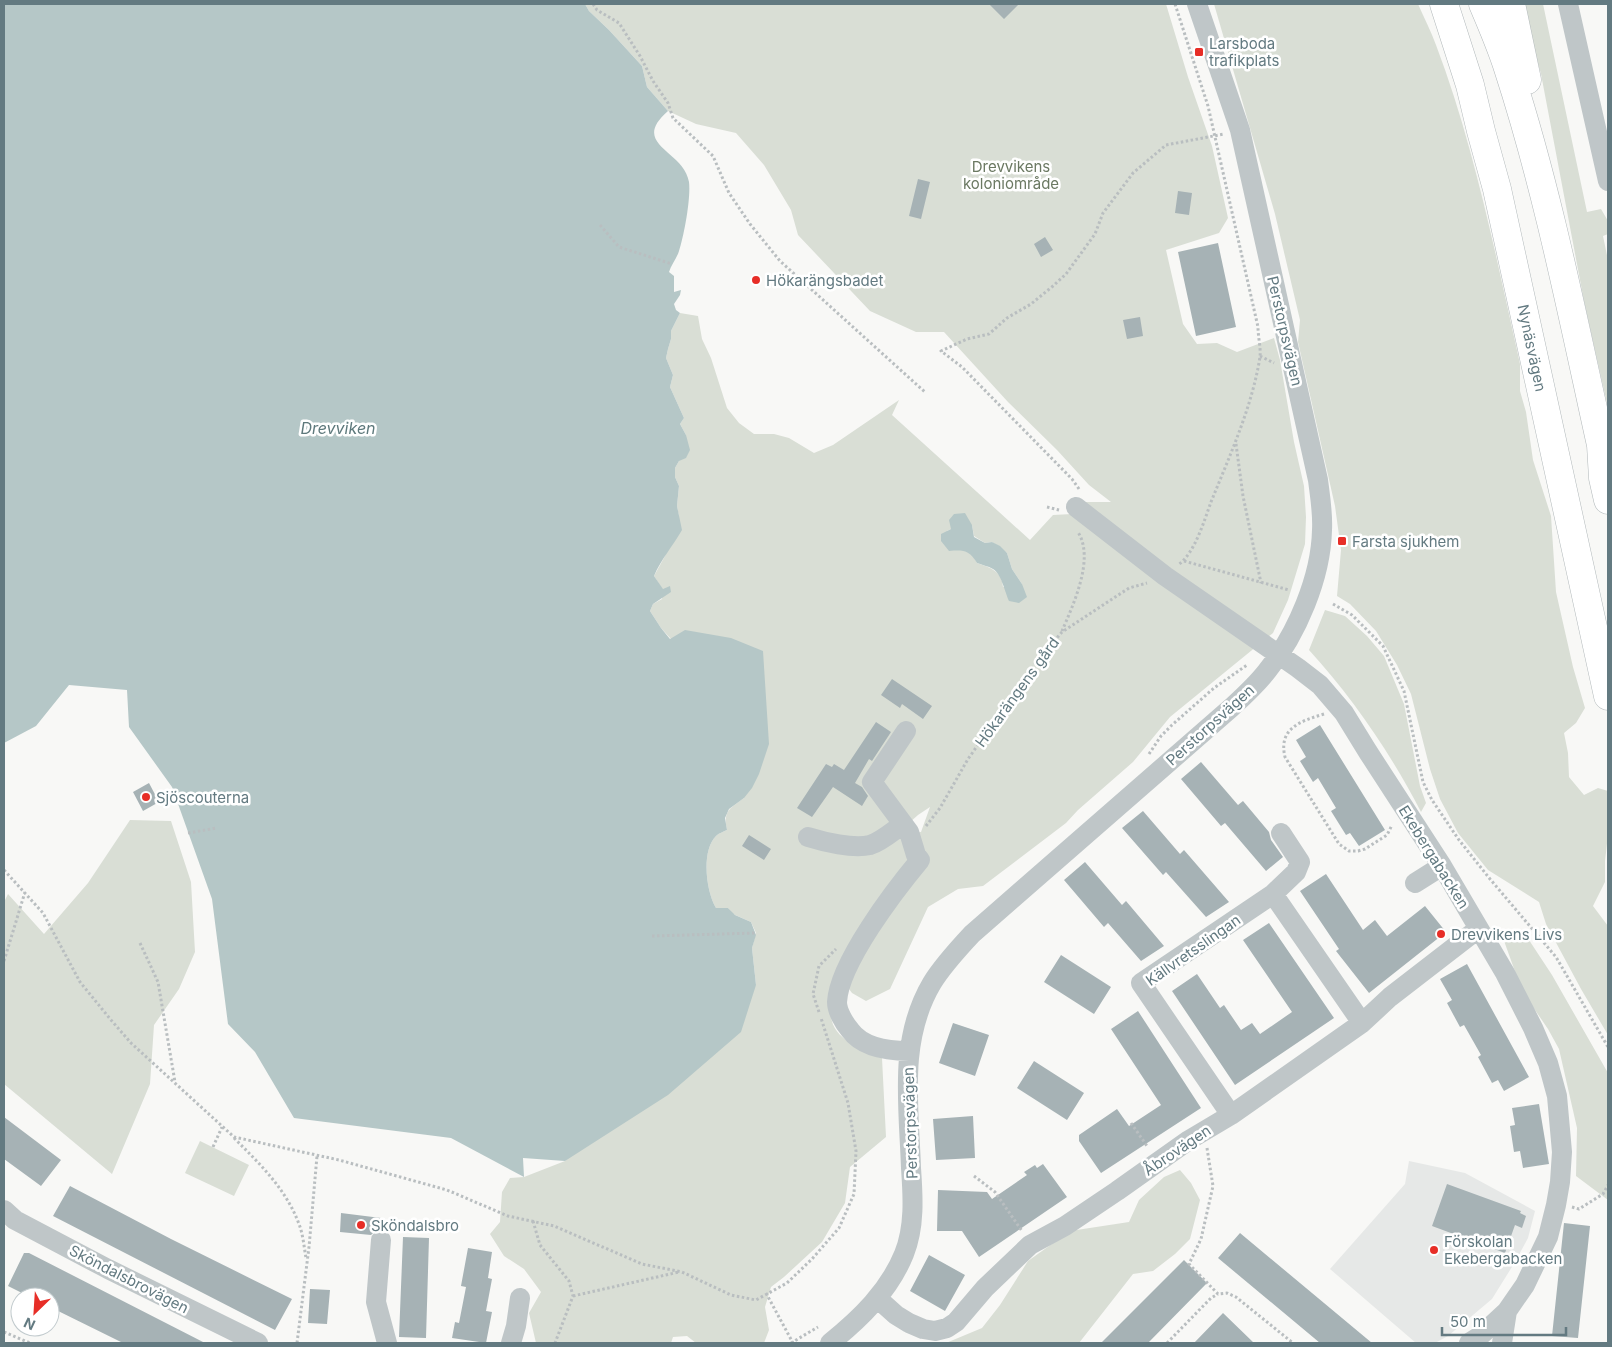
<svg xmlns="http://www.w3.org/2000/svg" width="1612" height="1347" font-family="Inter,sans-serif">
  <style>
    .built { fill: #e6e8e7 }
    .green { fill: #d9ded5; fill-rule: evenodd }
    .water { fill: #b5c7c7 }
    .building { fill: #a6b2b5 }
    .lines { fill: none; stroke-linecap: round; stroke-linejoin: round }
    .highway-casing { stroke: #b2b9bb; stroke-width: 29 }
    .path { stroke: #b9bec0; stroke-width: 3; stroke-dasharray: 2.5 2.5; stroke-linecap: butt }
    .minor { stroke: #bfc6c8; stroke-width: 20 }
    .highway { stroke: #fff; stroke-width: 28 }
    .poi-dot { fill: #e72e27; stroke: #fff; stroke-width: 2 }
    .labels { text-anchor: middle; dominant-baseline: central; stroke-width: 5; stroke-linejoin: round; paint-order: stroke }
    .poi-label { font-size: 15px; fill: #637a81; stroke: #fff; text-anchor: start }
    .park-label { font-size: 15px; fill: #6b7962; stroke: #fff }
    .street-label { font-size: 15px; fill: #637a81; stroke: #fff }
    .water-label { font-size: 16px; font-style: italic; fill: #5e797c; stroke: #fff }
  </style>
  <rect width="100%" height="100%" fill="#f8f8f6"/>
  <!-- built -->
  <path class="built" d="M1409,1161L1465,1173L1535,1211L1528,1238L1515,1262L1492,1299L1448,1336L1435,1343H1416L1330,1269L1405,1184Z"/>
  <!-- green -->
  <path class="green" d="M585,4H1166L1188,77L1212,146L1228,218L1219,233L1166,250L1183,324L1197,344L1217,343L1237,352L1274,338L1280,360L1294,442L1304,486L1306,517L1305,544L1288,600L1273,633L1170,717L1133,762L1078,810L1066,823L983,886L958,889L928,907L890,989L866,1001L852,993L840,977C838,986 830,1007 831,1015C832,1040 863,1049 882,1058L886,1137L850,1167L845,1203L822,1242L784,1277L771,1287L765,1307L769,1330L764,1343H696L687,1336L673,1337L671,1343H536L529,1313L541,1292L524,1269L504,1256L490,1234L500,1222L502,1192L510,1178L524,1177L565,1161L756,985L752,948L756,933L751,922L733,914L728,908H716C706,891 701,851 716,836C719,833 723,832 727,830C723,811 729,809 744,798L671,639L661,628L650,611L653,604L662,599L663,590L654,576L665,556L679,517L677,506L679,486L675,477V468L679,461L686,435L680,424L684,418L670,387L673,375L666,358L668,349L671,339V331L680,313L698,316L702,339L711,358L727,408L739,423L754,434H774L789,438L814,453L833,445L899,400L892,415L1030,540L1053,515L1072,514L1081,502H1111L1089,485L1057,450L1008,402L944,332H916L870,311L798,235L791,210L764,165L736,133L696,124L668,111L647,87L642,66L609,30L589,11ZM972,525L974,536L985,543L992,542L1007,553L1012,569L1022,584L1003,587C1002,571 991,568 977,563L972,554L963,550L947,531L951,529ZM930,807L921,832L909,833L891,839L918,815Z
    M1214,4H1418C1424,18 1431,31 1436,45C1475,148 1496,257 1520,364V391L1526,412L1533,460L1551,516L1556,592L1573,667L1585,708L1576,723L1564,733L1568,753L1569,777L1584,795L1598,788L1608,791V835L1605,861V882L1593,906L1608,926V1035L1581,989L1546,924L1539,902L1488,870L1458,833L1440,799L1430,769L1411,694L1397,665L1376,631L1350,604L1337,596L1341,550L1335,506L1298,342L1300,320L1275,214Z
    M1521,4H1543L1587,212L1601,209L1608,221V234L1603,236L1608,260V408L1584,301L1541,74Z
    M1325,610L1345,616L1367,636L1384,656L1404,704L1420,786L1426,803L1421,812C1391,754 1353,698 1309,650Z
    M130,820L171,821L191,882L195,952L179,989L154,1025L150,1084L112,1174L4,1084V902L8,894L44,934L88,883Z
    M1512,931L1527,937L1552,975L1608,1073V1200L1576,1176L1577,1128L1559,1049L1548,1029L1522,991L1503,938Z
    M200,1141L249,1165L234,1196L185,1173Z
    M1180,1170L1191,1183L1200,1200L1190,1239L1175,1254L1153,1271L1133,1274L1079,1343H946L982,1328L1000,1305L1028,1261L1070,1231L1129,1222L1139,1200L1164,1177Z"/>
  <!-- water -->
  <path class="water" d="M4,4H585L589,11L609,30L642,66L647,87L668,111C629,145 684,150 689,182C691,198 684,236 679,251C677,258 671,265 669,272L674,276V292L681,290L680,295L674,304L676,310L680,313L671,331V339L668,349L666,358L673,375L670,387L684,418L680,424L686,435L690,450L686,458L679,461L675,468V477L679,486L677,506L682,530C673,546 661,559 654,576L663,589L670,586L671,592L653,604L650,611L661,628L670,639L685,630L731,638L763,651L769,744L759,774L752,788L744,798L729,809L725,818L727,830C723,832 719,833 716,836C701,851 706,891 716,908H728L735,915L751,922L756,935L752,948L756,985L741,1032L668,1095L565,1161L523,1158L524,1177L451,1138L294,1118L255,1052L228,1024L212,899L172,787L129,727L127,690L69,685L36,726L4,743Z
    M965,513L972,525L974,537L985,543L992,542L1000,546L1007,553L1012,569L1022,584L1027,597L1019,603L1009,601C1005,592 1001,573 993,569C988,566 982,565 977,563C969,550 964,550 949,551L941,541V534L951,529L949,520L954,514Z"/>
  <!-- building -->
  <path class="building" d="M989,4H1019L1004,19Z
    M918,179L930,182L921,219L909,216Z
    M1178,191L1192,193L1189,215L1175,213Z
    M1045,237L1053,250L1041,257L1034,244Z
    M1218,243L1236,327L1196,336L1178,252Z
    M1140,317L1143,336L1127,339L1123,320Z
    M892,679L932,706L923,719L902,704L900,708L881,695Z
    M876,722L891,732L872,761L869,759L855,783L862,787L868,796L862,806L833,787L812,817L797,808L826,764L832,767L834,764L844,770Z
    M1320,725L1385,830L1359,846L1350,833L1346,835L1331,811L1336,808L1318,778L1313,782L1300,761L1306,757L1296,740Z
    M1201,762L1238,805L1243,801L1269,832L1271,840L1283,857L1266,871L1225,823L1221,826L1181,779Z
    M149,783L159,802L143,811L133,792Z
    M1143,811L1180,854L1184,850L1229,902L1206,917L1166,872L1163,875L1122,828Z
    M749,835L771,849L764,860L742,846Z
    M1085,862L1122,905L1126,901L1164,946L1141,961L1108,923L1104,927L1064,880Z
    M1326,874L1363,930L1375,920L1387,936L1425,906L1446,932L1369,993L1336,951L1339,949L1300,891Z
    M1269,923L1334,1018L1235,1085L1172,991L1197,974L1220,1008L1224,1005L1241,1030L1252,1023L1260,1034L1292,1012L1243,940Z
    M1061,955L1111,987L1094,1014L1044,982Z
    M1467,964L1529,1077L1504,1091L1498,1080L1492,1083L1478,1057L1481,1055L1464,1025L1460,1027L1447,1003L1452,1000L1440,979Z
    M1138,1011L1201,1108L1101,1173L1079,1141V1135L1117,1109L1129,1126L1161,1105L1111,1029Z
    M953,1023L989,1035L975,1076L939,1063Z
    M1034,1061L1084,1093L1067,1120L1017,1088Z
    M1539,1104L1549,1164L1523,1168L1520,1151L1514,1152L1510,1126L1515,1125L1512,1108Z
    M973,1116L975,1158L936,1160L933,1119Z
    M4,1117L61,1160L41,1186L4,1159Z
    M1043,1164L1067,1197L979,1257L962,1231H937L938,1190L987,1192L992,1199L1027,1175L1024,1172L1035,1165L1037,1168Z
    M1447,1184L1521,1211L1520,1213L1526,1216L1522,1228L1515,1225L1505,1253L1432,1226Z
    M70,1186L171,1239L292,1299L275,1330L53,1216Z
    M341,1213L381,1218V1228L376,1230L371,1235L340,1232Z
    M1564,1223L1590,1226L1578,1338L1552,1336Z
    M1240,1233L1372,1343H1320L1218,1258Z
    M403,1237L429,1238L426,1338L399,1337Z
    M468,1248L492,1252L488,1278L492,1279L486,1311L492,1312L486,1343L452,1338L455,1322L459,1323L466,1287L461,1286Z
    M24,1253H29L205,1343H123L50,1307V1297H30L8,1286Z
    M929,1255L965,1275L945,1311L910,1291Z
    M1184,1260L1207,1283L1148,1343H1101Z
    M310,1289L330,1290L327,1324L308,1323Z
    M1223,1313L1254,1343H1194Z"/>
  <g class="lines">
    <!-- highway casing -->
    <g class="highway-casing">
      <path id="highway" d="M1444,4L1470,85L1481,131L1497,189L1608,696
        M1483,4C1492,25 1501,46 1508,68C1548,191 1573,319 1601,445L1603,478L1608,500
        M1511,4L1527,80"/>
    </g>
    <!-- path -->
    <path class="path" d="M593,4L597,10L619,23L640,56L653,81L668,103L673,118L713,156L729,193L750,224L780,261L926,393
      M1175,4L1208,106L1258,327C1258,337 1261,348 1260,357C1252,407 1230,455 1211,502C1204,521 1195,553 1178,565
      M600,225L619,247L672,264
      M1260,356L1274,363
      M1236,444L1243,496L1261,583
      M1079,489L1072,479L962,367L941,351L967,339L989,334L1007,318L1031,304L1053,286L1066,274L1095,234L1103,213L1133,173L1166,145L1224,134
      M1047,507L1059,510
      M1184,561L1289,590
      M1333,604L1352,615L1383,646L1404,691L1423,782L1432,800L1459,840L1490,879L1556,957L1608,1047
      M1062,631C1073,605 1095,559 1078,532
      M1324,714C1301,721 1278,728 1285,757L1339,844L1349,851H1358L1365,849L1387,835L1392,825
      M1149,754L1161,736L1172,725L1214,688L1247,665
      M926,826L940,808L968,759L1038,660L1062,632L1129,588L1147,583
      M188,833L217,828
      M4,870L43,913L80,982L111,1020L131,1043L234,1137L339,1160L447,1190L508,1216L554,1226L642,1264L682,1272L731,1295L756,1300L787,1283L812,1259L839,1228L854,1194L856,1151L848,1103L821,1018
      M652,936L756,933
      M140,943L158,982L175,1082
      M4,961L25,892
      M819,1012L813,994L819,966L836,949
      M1131,1123L1147,1146
      M234,1138C260,1164 286,1189 299,1224C303,1234 304,1247 306,1258
      M213,1147L222,1127
      M1207,1148L1213,1186L1201,1239L1189,1264L1218,1294L1227,1293L1236,1297L1293,1343
      M974,1176L995,1192L1022,1231
      M1572,1207L1579,1209L1603,1194L1608,1185
      M533,1221L540,1245L569,1281L573,1296L555,1343
      M766,1293L793,1343
      M573,1296L679,1272
      M4,1332L30,1343
      M297,1343L309,1247L317,1156
      M791,1343L818,1327
      M1167,1343L1211,1298L1218,1294"/>
    <!-- minor -->
    <path class="minor" d="M1568,4L1608,181
      M1076,507L1165,576L1298,668L1320,685L1344,713L1368,752L1442,866L1505,973L1533,1028L1548,1063L1557,1096L1562,1152L1560,1182L1556,1205L1548,1237L1525,1285L1507,1311L1480,1336L1469,1343
      M906,731L872,782L909,832L916,855L920,860C895,890 839,963 837,1002C837,1011 844,1023 850,1030C863,1048 888,1051 909,1051
      M808,837C824,842 853,849 870,845C882,841 893,831 903,824
      M1415,883L1442,866
      M1273,894L1362,1023
      M1231,1115L1141,983L1273,894L1296,872L1300,862L1281,833
      M4,1210L15,1220L108,1269L258,1343
      M381,1240L376,1302L387,1343
      M877,1298L896,1315L909,1323L923,1329L935,1331L947,1328L956,1322L985,1288L1030,1245L1065,1226L1117,1191L1189,1140L1231,1115L1362,1023L1390,997L1478,929
      M511,1343L516,1326L520,1298
      M830,1343C860,1319 889,1291 904,1254C915,1227 913,1196 911,1168C909,1106 898,1040 932,983C943,965 958,949 972,934L1232,707C1244,696 1257,684 1267,671C1297,634 1321,577 1322,530C1323,513 1320,496 1318,480L1240,130L1197,4
      M1502,1343L1507,1311"/>
    <!-- highway -->
    <use href="#highway" class="highway"/>
  </g>
  <!-- markers -->
  <g class="poi-dot">
    <rect x="1194" y="47" width="10" height="10" rx="2.5"/>
    <circle cx="756" cy="280" r="5"/>
    <rect x="1337" y="536" width="10" height="10" rx="2.5"/>
    <circle cx="146" cy="797" r="5"/>
    <circle cx="1441" cy="934" r="5"/>
    <circle cx="361" cy="1225" r="5"/>
    <circle cx="1434" cy="1250" r="5"/>
  </g>
  <g class="labels">
    <!-- poi labels -->
    <g class="poi-label">
      <text x="1209" y="43">Larsboda<tspan x="1209" dy="17">trafikplats</tspan></text>
      <text x="766" y="280">Hökarängsbadet</text>
      <text x="1352" y="541">Farsta sjukhem</text>
      <text x="156" y="797">Sjöscouterna</text>
      <text x="1451" y="934">Drevvikens Livs</text>
      <text x="371" y="1225">Sköndalsbro</text>
      <text x="1444" y="1241">Förskolan<tspan x="1444" dy="17">Ekebergabacken</tspan></text>
    </g>
    <!-- park labels -->
    <g class="park-label">
      <text x="1011" y="166">Drevvikens<tspan x="1011" dy="17">koloniområde</tspan></text>
    </g>
    <!-- street labels -->
    <g class="street-label">
      <text transform="translate(1285 331) rotate(77)">Perstorpsvägen</text>
      <text transform="translate(1532 348) rotate(78)">Nynäsvägen</text>
      <text transform="translate(1017 692) rotate(-54)">Hökarängens gård</text>
      <text transform="translate(1210 725) rotate(-42)">Perstorpsvägen</text>
      <text transform="translate(1434 857) rotate(58)">Ekebergabacken</text>
      <text transform="translate(1193 950) rotate(-35)">Källvretsslingan</text>
      <text transform="translate(910 1123) rotate(-92)">Perstorpsvägen</text>
      <text transform="translate(1177 1150) rotate(-34)">Åbrovägen</text>
      <text transform="translate(129 1279) rotate(27)">Sköndalsbrovägen</text>
    </g>
    <!-- water labels -->
    <g class="water-label">
      <text x="338" y="428">Drevviken</text>
    </g>
  </g>
  <!-- border -->
  <rect width="1612" height="1347" fill="none" stroke="#637a81" stroke-width="10"/>
  <!-- north arrow -->
  <g transform="translate(35 1312) rotate(205)"><circle r="24" fill="#ffffff" stroke="#c1cacd"/>
  <path d="M0-4L9 19L0 12L-9 19Z" fill="#e72e27"/>
  <text y="-8" font-size="14" font-weight="bold" text-anchor="middle" fill="#637a81">N</text>
  </g>
  <!-- scale -->
  <path d="M1442 1327v8h124v-8" fill="none" stroke="#637a81" stroke-width="2.5"/>
  <text x="1450" y="1327" font-size="15" fill="#637a81" stroke="#ffffff" stroke-width="4" paint-order="stroke">50 m</text>
</svg>
